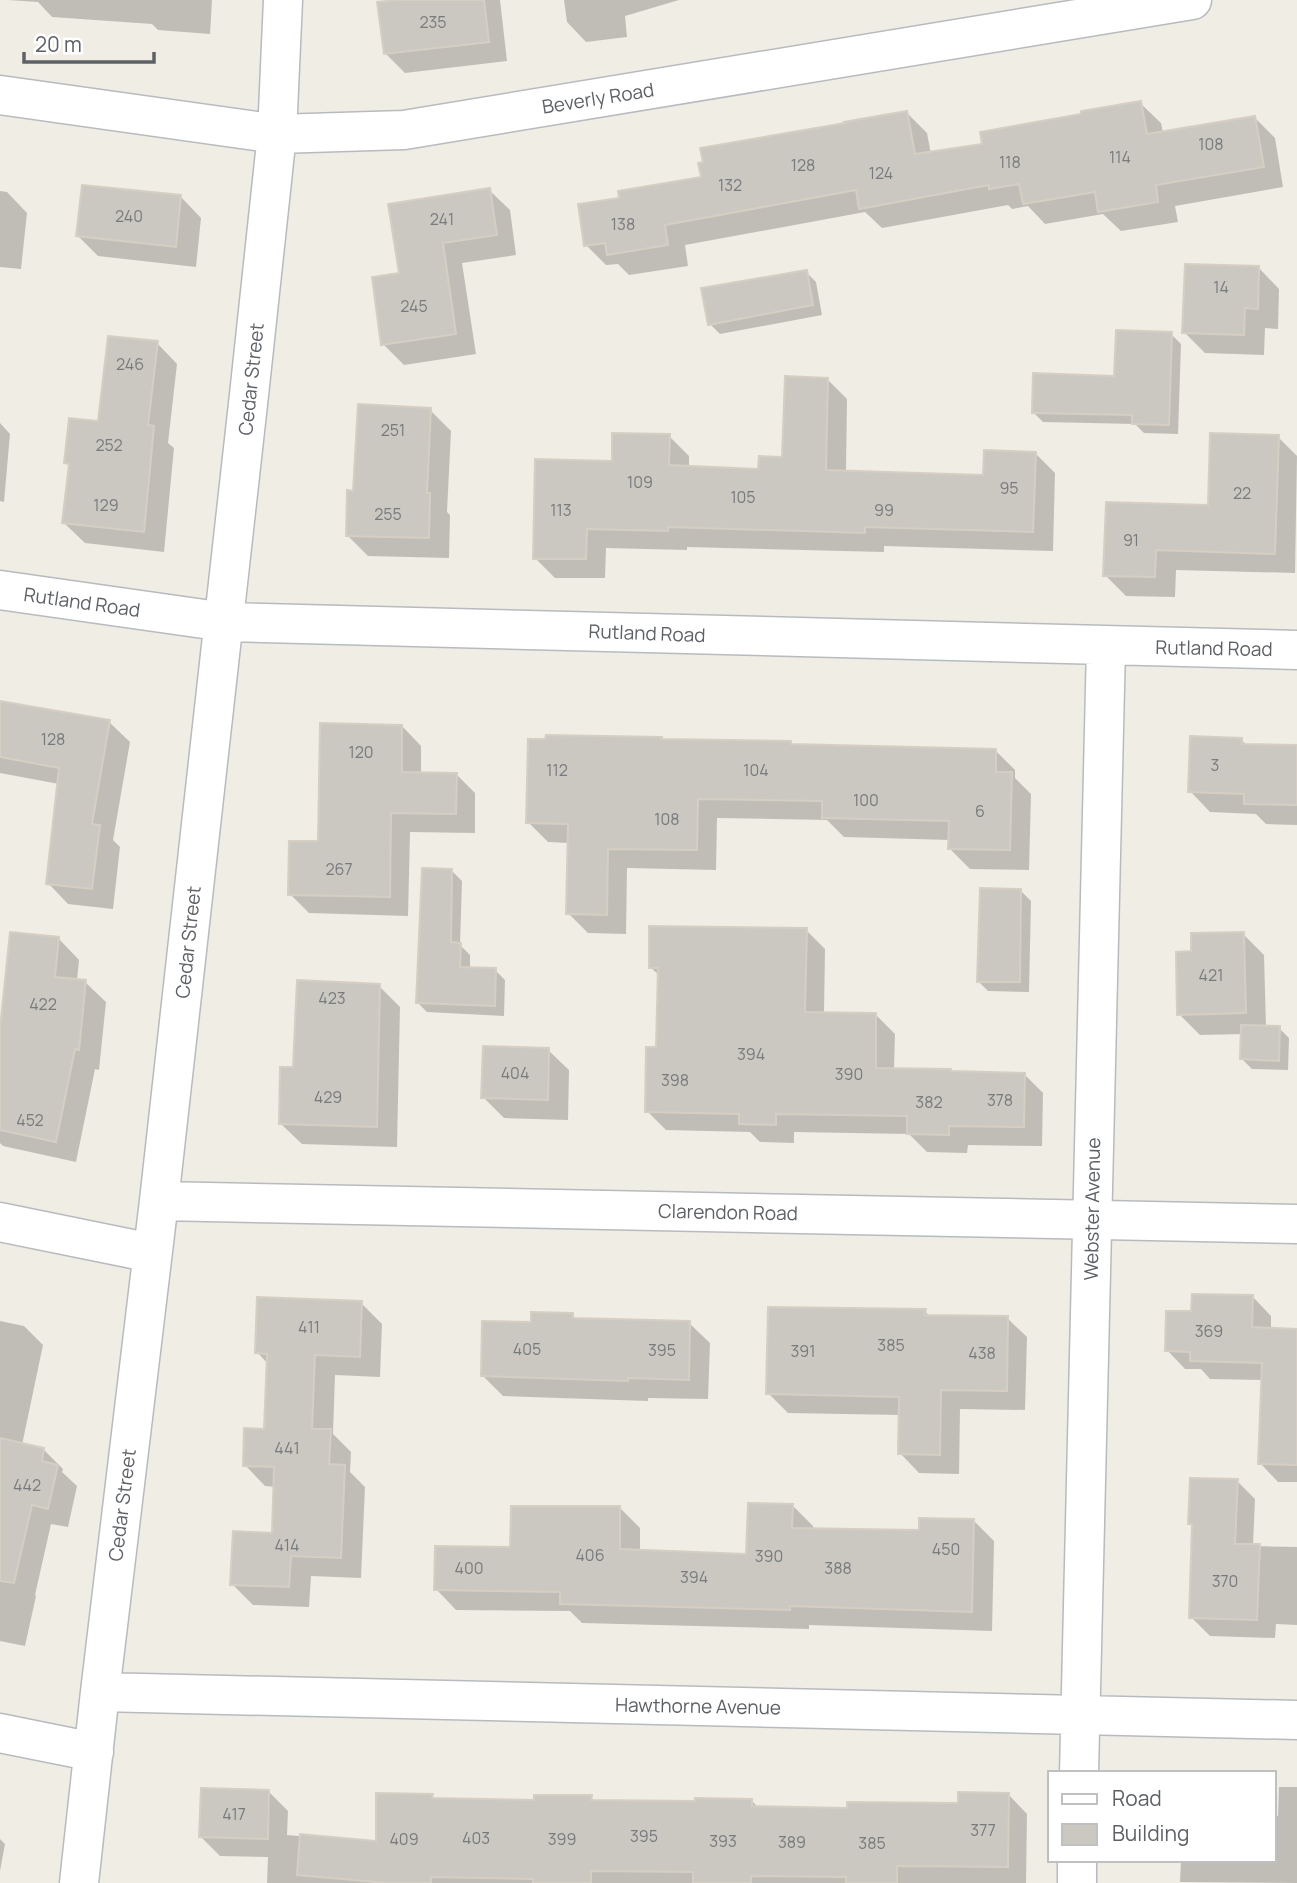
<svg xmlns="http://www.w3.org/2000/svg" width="1297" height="1883" font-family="Manrope,sans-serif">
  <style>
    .shadow { fill: #0003 }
    .building { fill: #cbc8c2; stroke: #d5cfc3; stroke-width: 2 }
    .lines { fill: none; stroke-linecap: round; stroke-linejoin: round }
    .minor-casing { stroke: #b7bbbf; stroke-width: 41 }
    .minor { stroke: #fff; stroke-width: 38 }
    .labels { text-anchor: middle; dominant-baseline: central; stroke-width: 5; stroke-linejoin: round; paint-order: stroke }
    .number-label { font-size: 16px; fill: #787b7d }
    .street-label { font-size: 19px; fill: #5d6166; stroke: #fff }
  </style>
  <rect width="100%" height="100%" fill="#f0ede5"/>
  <!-- shadow -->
  <path class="shadow" d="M8,0H212L210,34L158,30L152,24L52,17L38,2Z
    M413,0H500L507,61L405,73L385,53Z
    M564,0H679L625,16L627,37L586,42L567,22Z
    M1140,103L1161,123L1163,133L1254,117L1275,138L1283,187L1175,206L1178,222L1121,231L1103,214L1045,224L1028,206L1012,209L1008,205L882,228L865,212L685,245L688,266L629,275L618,264L606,265L586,245L621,199L703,179L907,113L927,133L931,154L984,145Z
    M489,190L510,210L516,255L462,263L476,354L404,365L383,344L401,275Z
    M0,191L7,192L27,213L21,269L0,267Z
    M181,197L201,218L196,267L98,256L78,236Z
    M1259,268L1279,289L1278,329L1265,328L1264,355L1205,353L1184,332Z
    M806,272L816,282L822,315L720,334L710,324Z
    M1171,334L1181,344L1178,434L1144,433L1135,424L1043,422L1033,412L1116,378Z
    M157,343L177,364L168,443L174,448L164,552L85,543L64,523L71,467L66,463L100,423Z
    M827,379L847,399L846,472L985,477L1035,453L1055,473L1053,551L884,546V552L687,547V550L606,548L605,578H555L535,558L613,463L669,436L689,456V468L760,470L783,459Z
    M430,410L451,431L447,512L450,515L449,558L368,556L347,535L355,492Z
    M0,423L10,434L4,502L0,501Z
    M1278,437L1297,456L1295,573L1176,570L1175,597L1126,596L1105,575L1209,507Z
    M0,702L109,722L130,742L113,840L120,847L113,909L68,904L48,883L59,784L0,773Z
    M402,726L421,746V774H456L475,793V833L410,832L408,916L309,913L290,894L320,843Z
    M1242,740L1247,746L1297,747V825L1266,824L1256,814L1210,812L1190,791Z
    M663,741L790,743L793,746L995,750L1015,770V778L1031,794L1029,870L970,869L950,849V840L844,837L827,820L717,818L716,870L627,868L626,934L588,933L568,913L569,843L548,842L528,822Z
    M452,871L462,881L460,945L470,955V969L495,970L505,980L504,1016L427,1012L417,1002Z
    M1021,891L1031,901L1029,992L988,991L978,981Z
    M806,930L825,949L824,1014L876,1015L895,1034L894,1070L953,1073L1024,1074L1043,1093L1042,1146L968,1145L967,1153L927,1152L909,1134L794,1132V1143L760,1142L750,1132L666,1130L647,1111L658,1049L660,976L650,967Z
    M1243,934L1264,955L1266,1027L1279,1028L1289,1038L1288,1070L1252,1069L1242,1059L1243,1034L1200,1035L1179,1014Z
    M59,939L79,960L77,981L85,982L106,1002L99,1070L95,1069L76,1162L3,1146L0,1143V1045Z
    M379,986L400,1007L397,1147L302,1144L281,1124L295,1069Z
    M548,1050L569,1070L568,1120L504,1118L483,1097Z
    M1253,1297L1271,1316V1330H1297V1482H1278L1260,1463L1263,1380L1210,1379L1201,1369H1185L1167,1350L1193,1313Z
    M361,1303L382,1324L380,1377L335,1375L333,1434L351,1452L350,1472L365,1487L361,1578L311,1576L309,1607L253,1605L232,1584L274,1534L275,1487L265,1486L245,1465L265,1430L268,1364L257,1352Z
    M925,1311L930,1317L1007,1318L1027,1337L1025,1410L960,1409L959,1474L919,1473L900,1453V1415L788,1413L768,1393Z
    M572,1315L578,1320L689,1323L710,1343L708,1399L648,1398V1401L503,1396L482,1375L532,1324Z
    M0,1321L24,1326L43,1345L22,1445L43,1449L63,1469L62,1472L77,1486L68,1527L51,1524L35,1595L36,1596L25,1646L0,1641Z
    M1237,1481L1255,1499L1253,1546L1297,1547V1625L1276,1624L1275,1638L1210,1636L1191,1617L1194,1528L1190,1523Z
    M793,1506L813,1526V1530L920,1531L974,1521L994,1541L992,1631L809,1625V1629L582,1623L570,1611L456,1610L436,1589L512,1548L620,1508L640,1528V1551L748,1556Z
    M1279,1787H1297V1883L1180,1882L1181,1860H1274V1816H1278Z
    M269,1792L288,1811L287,1835L377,1843L432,1796L436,1800L535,1802L591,1797L595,1802L696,1803L752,1801L759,1808L849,1810L960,1804L1008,1794L1027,1814L1026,1883H267L268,1857L220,1856L201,1837Z
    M0,1839L5,1844L0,1871Z"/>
  <!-- building -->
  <path class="building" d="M397,0H484L489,42L384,54L377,2Z
    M1141,101L1147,134L1255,116L1264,167L1156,185L1158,202L1098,212L1095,192L1023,204L1019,184L989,189V185L859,209L856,190L665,225L668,245L607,255L605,243L584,246L578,204L619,198L618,191L701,177L698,163L703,162L700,148L845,123L844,122L907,111L915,154L982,144L980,132L1081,114V111Z
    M82,185L181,195L176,247L76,236Z
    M490,188L497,235L443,243L456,334L381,345L372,277L399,273L388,204Z
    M1185,264L1259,266L1258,309L1245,308L1244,335L1182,333Z
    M807,270L813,305L708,325L701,288Z
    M1116,330L1172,332L1169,425L1132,424V415L1032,413L1033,373L1114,376Z
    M108,336L158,341L148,425L154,426L144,532L62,523L69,464L64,463L69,418L98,421Z
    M785,376L828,378L826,470L983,475L984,450L1036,452L1033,532L865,527V533L668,527V531L587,529L586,559H533L535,459L612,461V433L670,434L669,465L758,469L759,456L782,457Z
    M358,404L431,408L427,493H430L429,538L346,536L347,490L353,491Z
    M1210,433L1279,435L1275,554L1156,550L1155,577L1103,576L1106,502L1208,505Z
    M0,701L110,720L92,824L100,825L92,889L46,884L59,768L0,757Z
    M320,723L402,725V772L457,773L456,814L391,813L390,897L288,895L289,841H318Z
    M546,735L662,737V739L791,741V744L996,749V772H1012L1010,850L948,849L949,821L822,818V801L698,799L697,850L608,849L607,915L566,914L568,824L526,823L528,739H545Z
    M1190,736L1242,738V744L1297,745V805L1244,804V794L1188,792Z
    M422,868L452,869L451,942L461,943L460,967L496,968L495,1006L416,1003Z
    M980,888L1021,889L1020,982H977Z
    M649,926L807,928L805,1012L876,1013V1068L951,1069V1071L1025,1073L1024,1127L949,1126V1135L907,1134V1116L776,1114V1125L739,1124V1114L645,1112L646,1047H656L658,968H649Z
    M10,932L59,937L55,977L86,980L79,1050L75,1049L56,1142L0,1130V1028Z
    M1244,932L1246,1013L1177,1015L1176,952L1191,951V933Z
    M297,980L380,984L377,1127L279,1124L280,1067H293Z
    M1241,1025L1280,1026L1279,1061L1240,1059Z
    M483,1046L549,1048L548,1100L481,1098Z
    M1192,1294L1253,1295L1252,1327L1297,1329V1465L1258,1464L1262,1363L1190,1361V1352L1165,1351L1166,1311H1191Z
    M257,1297L362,1301L360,1357L315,1355L312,1429H331L329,1464L345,1465L341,1558L291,1556L289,1587L230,1585L233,1531L272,1533L274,1467L243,1466L244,1428L264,1429L267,1354L255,1353Z
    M768,1307L926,1309L925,1315L1008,1316L1007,1391L941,1390L940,1455L898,1454L899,1397L766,1394Z
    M531,1312L573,1313V1318L690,1321L689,1380L628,1378V1381L481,1376L482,1321L531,1322Z
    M0,1438L44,1448L42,1461L58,1465L48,1509L32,1505L14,1583L0,1581Z
    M1190,1478L1238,1479L1235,1544H1260L1257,1620L1189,1618L1192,1524H1188Z
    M748,1503L793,1504L792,1528L919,1530V1518L974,1519L972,1612L790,1606V1610L560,1604V1592L434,1590L435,1546L510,1547L511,1506H620V1549L746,1554Z
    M201,1788L269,1790L268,1839L199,1837Z
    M958,1792L1009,1793L1008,1867L897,1866V1883H846V1877L751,1876V1883H693V1872L591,1871V1883H533V1879L431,1877V1883H387L297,1875L300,1834L376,1841V1793L433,1794L432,1798L534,1800V1795H592L591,1800L695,1801V1798L752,1799V1806L847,1808V1802L958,1803Z"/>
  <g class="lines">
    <!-- minor casing -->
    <g class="minor-casing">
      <path id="minor" d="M0,95L277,134L404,130L1192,0
        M0,590L225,622L1297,650
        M159,1201L1297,1224
        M0,1222L152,1253
        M100,1692L1297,1720
        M0,1733L94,1752
        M1079,1773L1106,646
        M79,1883L100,1692L159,1201L249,395L277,134L283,0
        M1077,1883V1860"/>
    </g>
    <!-- minor -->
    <use href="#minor" class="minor"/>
  </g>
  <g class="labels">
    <!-- number labels -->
    <g class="number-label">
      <text x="433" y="22">235</text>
      <text x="1211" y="144">108</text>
      <text x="1120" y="157">114</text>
      <text x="1010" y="162">118</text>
      <text x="803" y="165">128</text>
      <text x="881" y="173">124</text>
      <text x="730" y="185">132</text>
      <text x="129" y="216">240</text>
      <text x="442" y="219">241</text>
      <text x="623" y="224">138</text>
      <text x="1221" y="287">14</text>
      <text x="414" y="306">245</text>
      <text x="130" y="364">246</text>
      <text x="393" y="430">251</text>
      <text x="109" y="445">252</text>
      <text x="640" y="482">109</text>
      <text x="1009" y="488">95</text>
      <text x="1242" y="493">22</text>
      <text x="743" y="497">105</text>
      <text x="106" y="505">129</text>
      <text x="561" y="510">113</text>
      <text x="884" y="510">99</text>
      <text x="388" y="514">255</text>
      <text x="1131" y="540">91</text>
      <text x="53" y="739">128</text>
      <text x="361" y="752">120</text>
      <text x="1215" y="765">3</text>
      <text x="557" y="770">112</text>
      <text x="756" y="770">104</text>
      <text x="866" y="800">100</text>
      <text x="980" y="811">6</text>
      <text x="667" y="819">108</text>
      <text x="339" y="869">267</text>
      <text x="1211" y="975">421</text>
      <text x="332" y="998">423</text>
      <text x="43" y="1004">422</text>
      <text x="751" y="1054">394</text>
      <text x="515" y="1073">404</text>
      <text x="849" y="1074">390</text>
      <text x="675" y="1080">398</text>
      <text x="328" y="1097">429</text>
      <text x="1000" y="1100">378</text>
      <text x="929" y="1102">382</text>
      <text x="30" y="1120">452</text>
      <text x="309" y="1327">411</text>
      <text x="1209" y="1331">369</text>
      <text x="891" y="1345">385</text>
      <text x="527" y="1349">405</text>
      <text x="662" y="1350">395</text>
      <text x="803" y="1351">391</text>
      <text x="982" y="1353">438</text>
      <text x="287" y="1448">441</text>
      <text x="27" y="1485">442</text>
      <text x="287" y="1545">414</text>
      <text x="946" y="1549">450</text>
      <text x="590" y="1555">406</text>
      <text x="769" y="1556">390</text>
      <text x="469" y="1568">400</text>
      <text x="838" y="1568">388</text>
      <text x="694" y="1577">394</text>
      <text x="1225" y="1581">370</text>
      <text x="234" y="1814">417</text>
      <text x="983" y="1830">377</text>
      <text x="644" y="1836">395</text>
      <text x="476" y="1838">403</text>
      <text x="404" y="1839">409</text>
      <text x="562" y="1839">399</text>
      <text x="723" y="1841">393</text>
      <text x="792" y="1842">389</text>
      <text x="872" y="1843">385</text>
    </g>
    <!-- street labels -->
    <g class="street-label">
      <text transform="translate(598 98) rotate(-9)">Beverly Road</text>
      <text transform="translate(251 379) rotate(-84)">Cedar Street</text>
      <text transform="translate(82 602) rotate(8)">Rutland Road</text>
      <text transform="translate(647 633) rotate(2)">Rutland Road</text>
      <text transform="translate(1214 648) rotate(1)">Rutland Road</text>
      <text transform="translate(188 942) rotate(-84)">Cedar Street</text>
      <text transform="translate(1092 1209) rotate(-89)">Webster Avenue</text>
      <text transform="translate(728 1212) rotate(1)">Clarendon Road</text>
      <text transform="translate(122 1505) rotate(-83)">Cedar Street</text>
      <text transform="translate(698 1706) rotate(1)">Hawthorne Avenue</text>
    </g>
  </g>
  <!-- legend -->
  <rect x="1048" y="1771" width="228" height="91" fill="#ffffff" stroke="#bec0c2" stroke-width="2"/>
  <rect x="1062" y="1794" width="35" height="10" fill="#ffffff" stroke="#bec0c2" stroke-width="2"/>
  <text x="1112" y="1806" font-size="21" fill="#5d6166">Road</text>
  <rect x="1062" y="1824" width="35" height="21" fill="#cbc8c2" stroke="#bec0c2" stroke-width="2"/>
  <text x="1112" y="1841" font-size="21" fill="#5d6166">Building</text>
  <!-- scale -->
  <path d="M24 52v10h130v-10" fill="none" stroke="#5d6166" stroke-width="3.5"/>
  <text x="35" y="52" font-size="21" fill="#5d6166" stroke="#ffffff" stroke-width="5" paint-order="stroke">20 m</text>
</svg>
